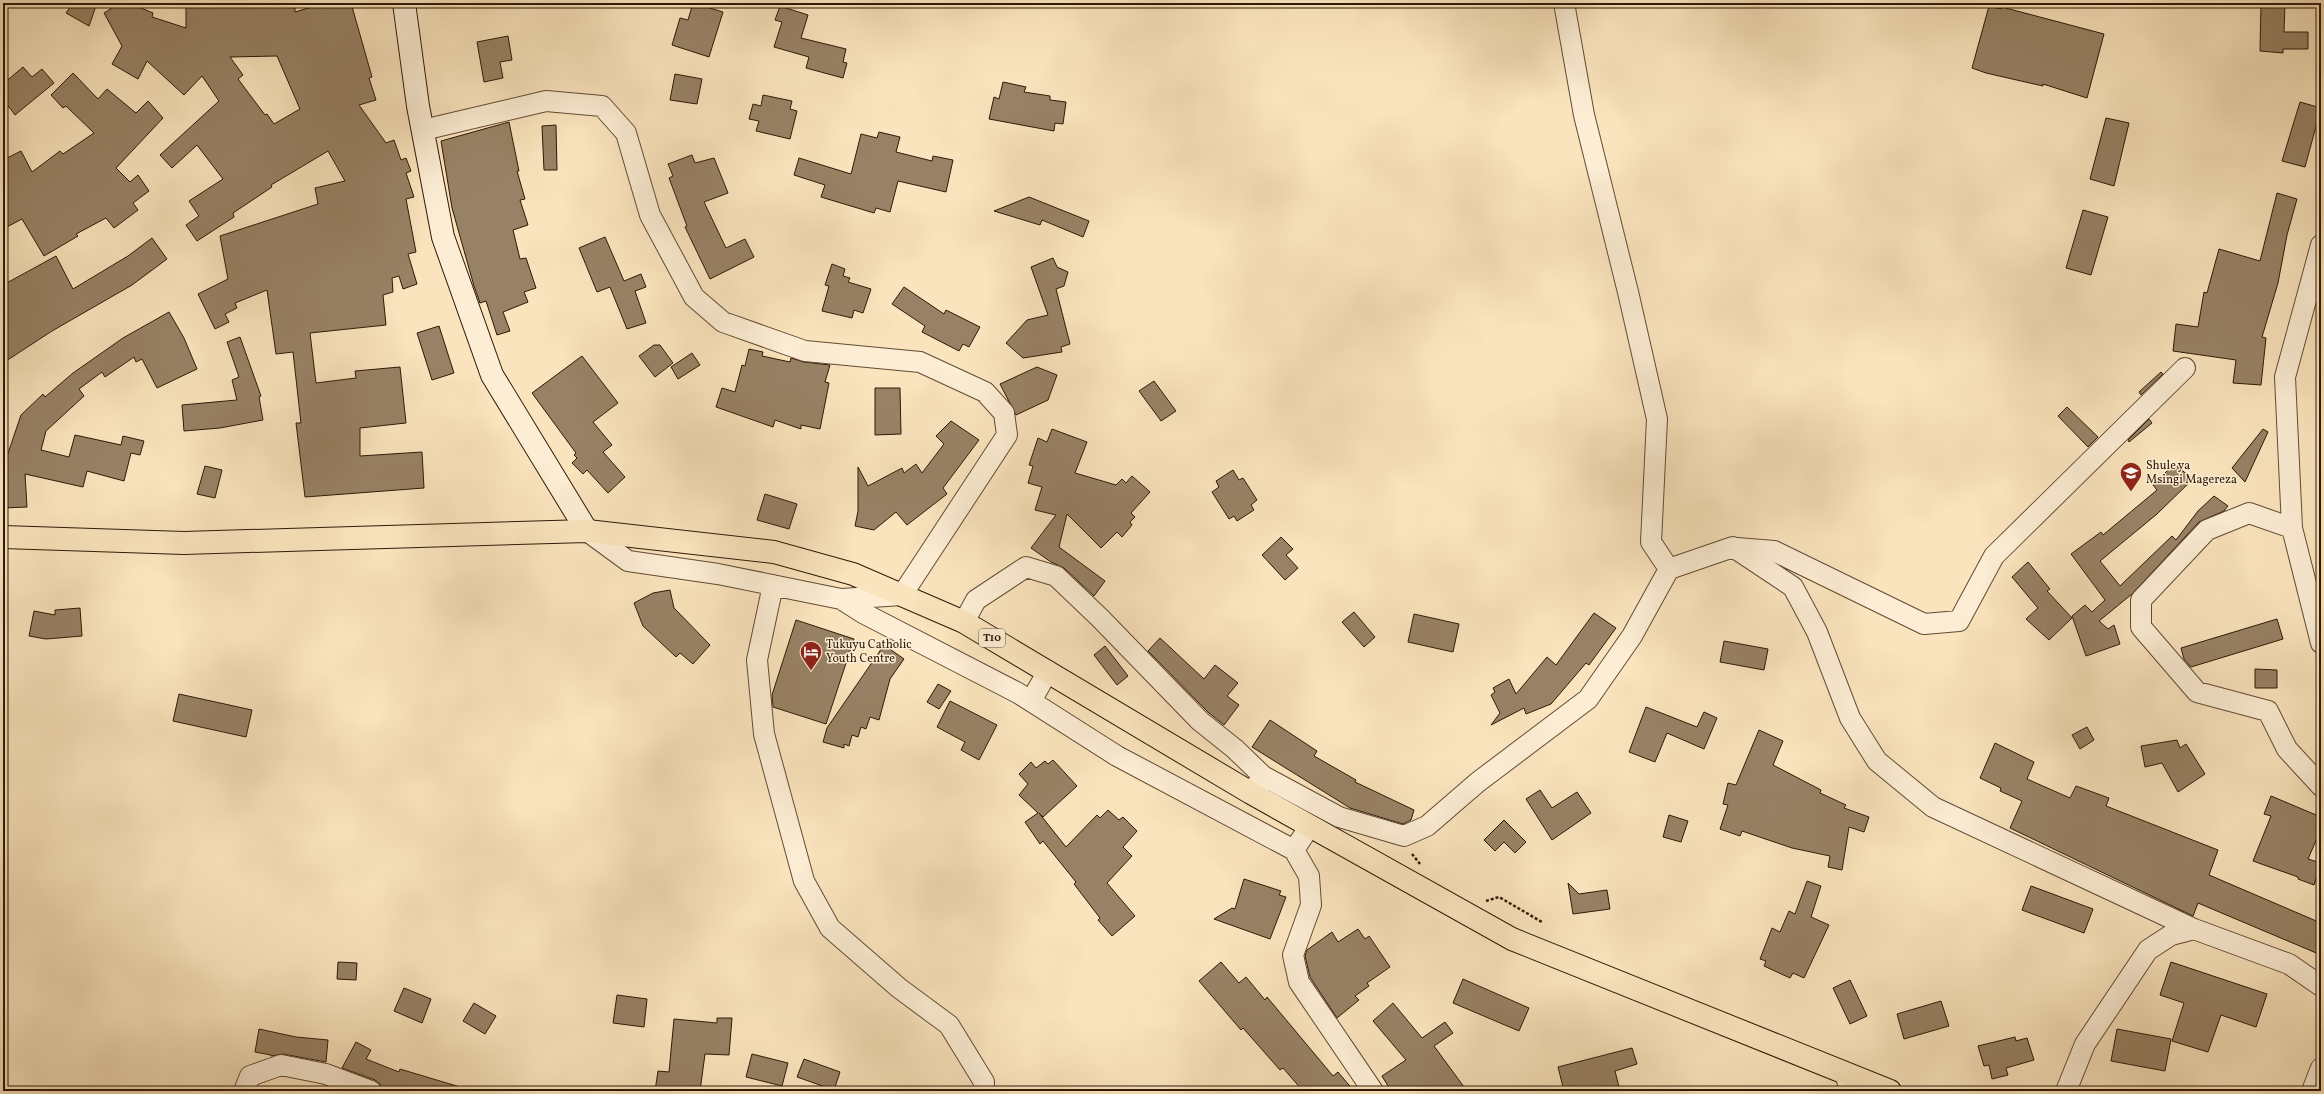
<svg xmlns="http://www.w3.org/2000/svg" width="2324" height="1094" font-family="Vollkorn,serif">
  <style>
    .building { fill: #988265; stroke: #2e1806; fill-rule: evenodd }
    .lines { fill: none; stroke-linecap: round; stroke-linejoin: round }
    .street-casing { stroke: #614b34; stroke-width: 22 }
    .secondary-casing { stroke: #2e1806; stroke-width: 24 }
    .highway-casing { stroke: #2e1806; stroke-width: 24 }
    .path { stroke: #2e1806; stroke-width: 2.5; stroke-dasharray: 3 2; stroke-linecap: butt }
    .street { stroke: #fcedd4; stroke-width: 20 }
    .secondary { stroke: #fcedd4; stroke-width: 22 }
    .highway { stroke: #fae4bd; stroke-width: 22 }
    .labels { text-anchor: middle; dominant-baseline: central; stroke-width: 3; stroke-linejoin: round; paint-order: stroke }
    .shield { fill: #fcedd4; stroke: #6c5844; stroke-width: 1 }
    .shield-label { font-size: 11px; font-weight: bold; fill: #2e1806 }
    .poi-label { font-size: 12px; fill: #2e1806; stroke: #fcedd4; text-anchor: start }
  </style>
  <rect width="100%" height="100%" fill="#fae4bd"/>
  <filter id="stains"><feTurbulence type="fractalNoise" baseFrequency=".005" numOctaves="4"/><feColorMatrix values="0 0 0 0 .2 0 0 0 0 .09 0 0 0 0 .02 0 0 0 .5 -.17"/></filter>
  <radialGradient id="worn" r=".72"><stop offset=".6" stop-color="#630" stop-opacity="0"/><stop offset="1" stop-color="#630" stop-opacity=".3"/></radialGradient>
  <!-- building -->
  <path class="building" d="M73,3H97L89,26L66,13Z
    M120,3H129L153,13L152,17L186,28V3H272L295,8V12L325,3H351L372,77L369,78L376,100L359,105L386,143L394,140L401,160L406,158L411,171L406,173L414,197L406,199L416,252L408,254L417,284L403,289L399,276L392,278L393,292L383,295L386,325L310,333L316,383L356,378L355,371L400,367L406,423L360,428V456L422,452L424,488L305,497L296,423H301L293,352L276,354L267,290L235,303L237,308L225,314L229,322L215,329L198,294L228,279L220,236L318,204L315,188L345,181L328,151L271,185L272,187L233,213L234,217L197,241L186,225L199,216L189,201L223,179L197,145L172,168L160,155L219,101L202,76L184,95L147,61L138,79L112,64L122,46L104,13ZM277,56L300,109L274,124L267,114L265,115L238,79L243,75L230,57Z
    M693,3L723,12L709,57L672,45L680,18L688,20Z
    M2261,3H2285L2284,32H2308V49H2283V53L2260,51Z
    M780,6L808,15L801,38L846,49L843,62L847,63L843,78L806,68L809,57L774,47L782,22L775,20Z
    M1989,6L2001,9L2002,7L2104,34L2087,98L2043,84V86L1986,73L1972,68Z
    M508,36L512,60L500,62L503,78L484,82L477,42Z
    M23,67L32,77L42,69L54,83L15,115L3,99V84Z
    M73,73L98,99L107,89L136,113L148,101L163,118L116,168L130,182L138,175L149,191L133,203L138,210L114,228L106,218L76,234L78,236L44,256L22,219L3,229V160L21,151L32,172L60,151L63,154L94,133L66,106L63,108L51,95Z
    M675,74L702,79L697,104L670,100Z
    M1003,82L1026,87L1024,92L1050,96V100L1066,102L1063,124L1055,123L1054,131L989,119L994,97L999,99Z
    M763,95L792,101L790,109L797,111L790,139L756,131L759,121L749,119L753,104L761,106Z
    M2300,102L2321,108L2305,167L2282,161Z
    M2106,118L2129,123L2114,186L2090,179Z
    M509,122L519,171H517L525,199L520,200L528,225L513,230L520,259L526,258L536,288L524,292L528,302L503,312L510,331L497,335L486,301L480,303L474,286L452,208L441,141Z
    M556,125L557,170H544L542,126Z
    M879,132L900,137L896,152L932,161L933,156L953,160L946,192L898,181L890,212L876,208L874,213L821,197L825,185L794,175L799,158L851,174L861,134L877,138Z
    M692,155L695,163L714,158L728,193L704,202L726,248L745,239L754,257L710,279L685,227L687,226L669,178L673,176L668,164Z
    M2277,193L2297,199L2287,235L2278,283L2262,337L2266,338L2261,385L2233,383L2236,360L2173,351L2176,324L2198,327L2204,292L2207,293L2219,249L2260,261Z
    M1029,197L1089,221L1083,237L1042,220L1040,225L994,211Z
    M2083,210L2108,217L2091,275L2066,268Z
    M605,237L624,281L641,274L646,287L635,291L646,323L627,329L610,287L597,292L579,248Z
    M152,238L167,259L132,285L52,331L3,363V285L56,256L73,289L128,256Z
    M1053,258L1057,267L1068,272L1064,286L1056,289L1070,344L1061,347L1062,352L1023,358L1006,343L1027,320L1048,315L1031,267Z
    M832,264L845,269L843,276L850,278L848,282L871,289L863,313L854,310L852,318L822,311L829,286L825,285Z
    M904,287L944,314L946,310L980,327L969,347L963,344L959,351L922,332L925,326L892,304Z
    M169,312L184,338L197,369L157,388L142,359L136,362L134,357L105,377L102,372L79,389L84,396L46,431L41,450L69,457L75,435L121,445L123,436L144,441L140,455L131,453L124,481L87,471L83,487L25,474L27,507L3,508V468L21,415L43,394L45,397L73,373L123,338Z
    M439,326L454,373L432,380L417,333Z
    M240,337L261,396L259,397L263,420L220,428L184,431L182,405L237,400L232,380L239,377L227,342Z
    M654,345H660L673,363L655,377L639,356Z
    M749,349L763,352L762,356L790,362L791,358L804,362L830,365L825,382L829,383L820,429L801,425V429L775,420L773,427L716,407L722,388L735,392L742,365L745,366Z
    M692,353L700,365L678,379L671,367Z
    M582,356L618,403L593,422L612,445L603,452L625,477L608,493L587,470L583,474L572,463L577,458L574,455L576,453L532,393Z
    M1037,367L1057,375L1048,400L1016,415L1000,384Z
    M2161,372L2163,374L2141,395L2139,392Z
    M1154,381L1176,411L1161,421L1139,391Z
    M875,388H900L901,434L875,435Z
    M2067,407L2098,437L2088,447L2058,416Z
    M2149,419L2152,423L2129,442L2128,440Z
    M951,421L979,440L943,488L947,494L907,525L896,512L874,530L855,526L858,511V467L868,486L902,468L904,473L916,464L922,473L944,444L936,436Z
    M1052,429L1087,442L1075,473L1116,485L1122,479L1126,483L1132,476L1150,492L1131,513L1135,517L1130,522L1132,525L1122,537L1117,532L1101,548L1067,514L1059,547L1105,581L1094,596L1064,568L1051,562L1031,548L1056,515L1035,510L1042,487L1028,483L1033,466L1029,465L1038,438L1047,442Z
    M2263,429L2268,432L2245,482L2232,468Z
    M2174,464L2193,479L2157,514L2100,561L2120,586L2172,536L2176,540L2198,511L2214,496L2228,506L2224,511L2199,522L2132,594L2099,621L2108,629L2114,625L2120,644L2086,656L2072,616L2085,605L2092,612L2105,600L2071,554L2101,532L2103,535L2157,490L2153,485Z
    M205,466L222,470L215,498L197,494Z
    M1233,470L1239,480L1243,478L1257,500L1251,505L1254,510L1237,521L1234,516L1229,519L1212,492L1219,487L1216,481Z
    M765,494L797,504L789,529L757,520Z
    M1281,537L1293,549L1286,555L1298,568L1285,580L1262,555Z
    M2028,562L2050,589L2047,591L2072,618L2049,640L2026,619L2038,608L2012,577Z
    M670,590L674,608L710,645L693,664L680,653L676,657L643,626L634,603L653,593Z
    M80,608L82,636L46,639L29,636L34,611L55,615V610Z
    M1354,612L1375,637L1364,647L1342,622Z
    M1594,613L1616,628L1589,665L1586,663L1551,704L1526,714L1524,708L1491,725L1500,713L1491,695L1495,692L1493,688L1509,679L1516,694L1547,657L1556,665Z
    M1414,614L1459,624L1453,652L1408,642Z
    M2277,619L2283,639L2191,667L2184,659L2181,648Z
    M796,620L854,639L826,724L773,707L772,695Z
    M1160,638L1204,679L1215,665L1238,683L1227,696L1239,705L1224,725L1208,712L1148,651Z
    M1724,641L1768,649L1764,670L1720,662Z
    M884,645L904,659L890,679L879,720L870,717L866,729L861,727L858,737L852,735L849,746L844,744V748L823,742L827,728Z
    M1105,646L1128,676L1117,685L1094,655Z
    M2255,669L2277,670V688H2255Z
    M938,684L951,691L939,709L927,702Z
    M179,694L252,710L246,737L173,721Z
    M950,701L997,725L979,760L961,750L965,742L937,727Z
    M1646,707L1697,727L1704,712L1717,718L1704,749L1667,733L1655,762L1629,752Z
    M1270,720L1317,751L1314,756L1356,780L1355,782L1414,810L1411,820L1403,824L1350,808L1252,747Z
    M2087,727L2094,740L2080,749L2072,735Z
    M1759,730L1783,741L1773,765L1821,790L1820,793L1846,805L1844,808L1869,817L1864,832L1849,827L1842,870L1828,867L1830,856L1792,848L1742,831L1740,836L1720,829L1728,805L1723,804L1728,783L1736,785Z
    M2177,740L2180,748L2186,744L2205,774L2178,792L2162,763L2145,767L2141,746Z
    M1995,743L2034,762L2027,779L2070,798L2076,786L2109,798L2106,806L2218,850L2209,875L2321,923V955L2198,903L2193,916L2010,828L2022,801L2000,791L2001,788L1980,778Z
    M1053,760L1077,786L1043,817L1039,813L1066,847L1097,815L1100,818L1108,810L1119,820L1123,817L1137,831L1123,847L1132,856L1107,883L1135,916L1112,936L1098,920L1100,918L1074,884L1076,882L1043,841L1040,844L1025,822L1038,813L1019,795L1028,784L1019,774L1031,762L1036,768L1045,761L1048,764Z
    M1540,790L1552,808L1577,792L1591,813L1552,840L1526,799Z
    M2271,796L2321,817V829L2308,859L2321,863L2314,885L2298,879V877L2253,861L2271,816L2264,814Z
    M1669,815L1688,821L1681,842L1663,837Z
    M1504,820L1526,842L1515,853L1504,842L1495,851L1484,840Z
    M1244,879L1281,891L1279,895L1286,897L1270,939L1214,919L1232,908L1235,909Z
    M1807,881L1821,886L1811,917L1829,925L1804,978L1793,973L1790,978L1764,966L1766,961L1760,959L1772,928L1780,932L1789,911L1795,914Z
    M1568,883L1579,894L1607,890L1610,909L1573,914Z
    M2031,886L2093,909L2084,933L2022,910Z
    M1358,929L1365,939L1369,936L1390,967L1367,983L1369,986L1355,996L1359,1000L1337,1018L1310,977L1305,956L1307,950L1332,932L1338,942Z
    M338,962L357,963L356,980L337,979Z
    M1221,962L1239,983L1246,977L1265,1000L1267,997L1333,1076L1338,1072L1354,1091H1303L1283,1068L1280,1070L1243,1028L1241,1030L1199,981Z
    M2171,962L2267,994L2256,1027L2221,1015L2208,1052L2172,1041L2184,1003L2160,995Z
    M1463,979L1529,1008L1519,1031L1453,1003Z
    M1850,980L1867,1016L1850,1024L1833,988Z
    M404,988L431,999L422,1023L394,1011Z
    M617,995L647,999L644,1027L613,1023Z
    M1941,1001L1949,1026L1904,1039L1897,1014Z
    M474,1003L496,1016L485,1034L463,1021Z
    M1393,1003L1422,1038L1445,1022L1453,1033L1434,1046L1467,1091H1391L1382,1076L1406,1060L1373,1021Z
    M717,1018H732L729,1055L705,1054L700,1091H655L658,1071L669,1072L674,1019L717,1023Z
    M259,1029L296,1037L328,1040L326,1062L283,1054L271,1056V1055L255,1052Z
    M2117,1029L2171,1039L2165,1071L2111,1061Z
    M2015,1037L2016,1041L2027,1038L2034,1060L2006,1068L2008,1075L1992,1079L1989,1065L1984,1066L1978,1046Z
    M356,1042L371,1050L366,1059L399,1072L400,1069L460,1087V1091H382L380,1084L375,1080L342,1068Z
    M1632,1048L1637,1064L1615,1071L1620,1091H1564L1558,1067Z
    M752,1054L788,1063L782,1086L746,1077Z
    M804,1059L840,1072L834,1090L797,1077Z"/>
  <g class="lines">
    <!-- street casing -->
    <g class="street-casing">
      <path id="street" d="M1564,3L1584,115L1628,292L1657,419L1651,542L1669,569
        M423,130L546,101L602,106L626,133L650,215L694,297L723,322L805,351L920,362L985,392L1004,413L1007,435L902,595L841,599L718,574L628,561L587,531
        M2321,245L2285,377L2292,528L2321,643
        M2292,528L2249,513L2207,530L2141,600V627L2197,692L2268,711L2287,749L2321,786
        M1737,548L1774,551L1924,624L1959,621L1994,556L2185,368
        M773,585L757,660L764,734L804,881L830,928L899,988L949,1025L984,1082V1091
        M841,599L863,613L1018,693L1117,756L1294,850
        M964,622L976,600L1026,567L1056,576L1100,618L1200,721L1235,749L1263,776
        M1031,701L1048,671
        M1251,793L1263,776L1339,817L1404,836L1427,826L1478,782L1588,699L1632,636L1669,569L1733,547L1793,587L1817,632L1850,718L1877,761L1933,807L2194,929L2289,964L2321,986
        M1310,826L1294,850L1309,876L1311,905L1293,955L1299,982L1373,1091
        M1845,1073L1850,1091
        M244,1091L250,1076L281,1065L326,1074L371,1091
        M2066,1091L2085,1044L2148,950L2171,935L2194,929
        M2312,1091L2321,1068"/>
    </g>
    <!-- secondary casing -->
    <g class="secondary-casing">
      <path id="secondary" d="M404,3L418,106L443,237L492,375L587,531"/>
    </g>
    <!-- highway casing -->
    <g class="highway-casing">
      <path id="highway" d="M3,537L184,543L587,531L774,552L853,574L964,622L1251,793L1512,939L1890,1091"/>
    </g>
    <!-- path -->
    <path class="path" d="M1412,854L1420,864
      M1486,901L1499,897L1542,922"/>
    <!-- street -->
    <use href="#street" class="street"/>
    <!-- secondary -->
    <use href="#secondary" class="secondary"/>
    <!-- highway -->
    <use href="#highway" class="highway"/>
  </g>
  <!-- icons -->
  <defs>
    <g id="school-pin" transform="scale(1.15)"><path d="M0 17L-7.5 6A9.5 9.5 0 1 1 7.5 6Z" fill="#8f2418" stroke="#fcedd4"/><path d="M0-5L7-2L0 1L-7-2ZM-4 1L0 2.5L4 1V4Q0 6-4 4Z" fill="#fff"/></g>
    <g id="hotel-pin" transform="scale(1.15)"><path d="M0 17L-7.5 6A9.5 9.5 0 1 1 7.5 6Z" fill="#8f2418" stroke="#fcedd4"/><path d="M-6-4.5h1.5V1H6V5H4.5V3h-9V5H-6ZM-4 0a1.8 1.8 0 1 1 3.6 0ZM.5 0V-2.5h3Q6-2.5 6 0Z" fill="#fff"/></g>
  </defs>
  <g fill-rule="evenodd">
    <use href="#school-pin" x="2131" y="473"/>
    <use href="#hotel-pin" x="811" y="652"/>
  </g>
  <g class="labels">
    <!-- shield labels -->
    <rect class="shield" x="979" y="629" width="26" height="18" rx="3"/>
    <g class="shield-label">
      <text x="992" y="638">T10</text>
    </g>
    <!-- poi labels -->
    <g class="poi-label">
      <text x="2146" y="466">Shule ya<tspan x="2146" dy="14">Msingi Magereza</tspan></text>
      <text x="826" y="645">Tukuyu Catholic<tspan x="826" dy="14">Youth Centre</tspan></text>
    </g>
  </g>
  <!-- margin -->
  <rect width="2324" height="1094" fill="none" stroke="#fae4bd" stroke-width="16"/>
  <rect x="4" y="4" width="2316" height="1086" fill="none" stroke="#2e1806" stroke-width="2"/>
  <rect x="8" y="8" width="2308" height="1078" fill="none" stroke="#2e1806"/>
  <rect width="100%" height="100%" filter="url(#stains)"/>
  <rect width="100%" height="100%" fill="url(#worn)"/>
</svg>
